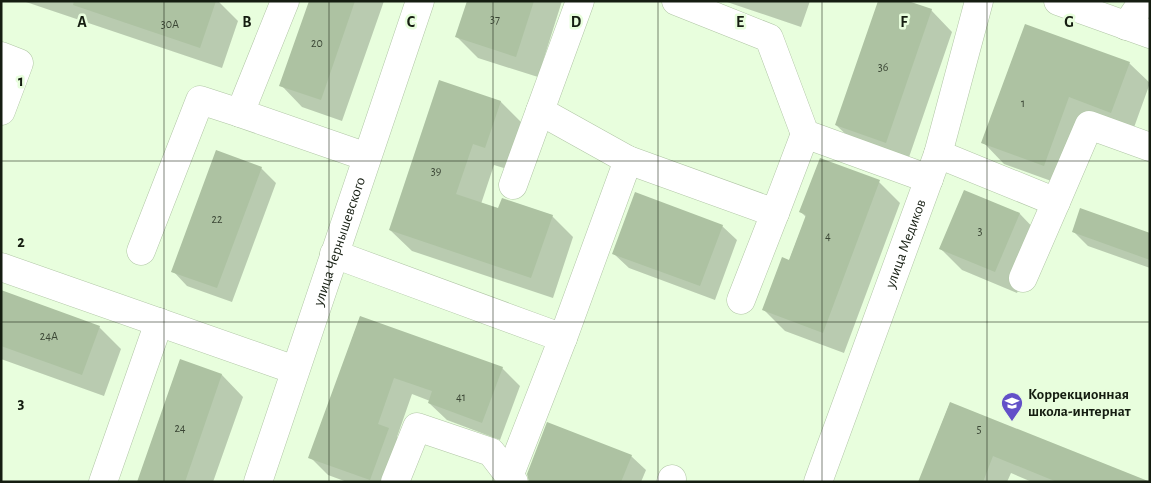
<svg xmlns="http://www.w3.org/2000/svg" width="1151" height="483" font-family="'Alegreya Sans',sans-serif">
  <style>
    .shadow { fill: #0003 }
    .building { fill: #adc2a2 }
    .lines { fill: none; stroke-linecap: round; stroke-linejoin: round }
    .minor-casing { stroke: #b1c6a6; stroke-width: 29 }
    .minor { stroke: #fff; stroke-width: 28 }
    .grid { fill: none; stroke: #151d11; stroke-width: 1; stroke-opacity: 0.55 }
    .labels { text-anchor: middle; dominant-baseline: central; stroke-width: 5; stroke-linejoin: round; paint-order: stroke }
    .number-label { font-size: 12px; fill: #3b4635 }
    .street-label { font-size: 15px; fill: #151d11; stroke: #e8fedd }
    .poi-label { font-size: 15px; font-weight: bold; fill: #151d11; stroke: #e8fedd; text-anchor: start }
    .grid-label { font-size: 16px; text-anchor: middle; font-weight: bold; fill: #151d11; stroke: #e8fedd; stroke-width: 5; stroke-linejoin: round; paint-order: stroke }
  </style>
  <rect width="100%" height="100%" fill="#e8fedd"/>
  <!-- shadow -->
  <path class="shadow" d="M23,1H218L238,21L222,68Z
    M310,1H384L342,121L302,107L281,85Z
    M468,1H562L538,77L478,58L457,37Z
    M724,1H810L801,27Z
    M931,10L952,32L907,163L858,146L836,125Z
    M1129,63L1150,83L1132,133L1090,118L1065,186L1004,164L983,142Z
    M440,82L501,102L522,123L507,169L494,165L481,204L499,210L552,216L573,237L553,298L412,251L390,230Z
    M261,168L276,183L232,302L187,286L173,271Z
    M879,182L900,203L844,353L785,331L764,310L789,261L806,217L801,212Z
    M965,192L1020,214L1041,236L1017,293L962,270L941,249Z
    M722,226L737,240L715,300L629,268L614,254Z
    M1073,231L1150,234V268L1088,246Z
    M1,292L99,327L121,349L104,396L1,359Z
    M360,317L502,368L520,386L500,440L447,420L429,403L430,401L412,394L397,437L406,447L393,482H347L328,475L310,457Z
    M180,361L222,375L243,397L213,482H138Z
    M950,403L1136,482H1032L1011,473L1007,482H919Z
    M631,456L646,470L641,482H530Z"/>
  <!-- building -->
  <path class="building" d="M74,1H216L200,48L73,5Z
    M309,1H355L321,100L279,86Z
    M467,1H534L516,57L455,37Z
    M878,1H908L932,9L886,143L835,125Z
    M1025,24L1130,62L1111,113L1069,97L1044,166L981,143Z
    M439,80L501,101L485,148L473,144L456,194L498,208L502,198L553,215L531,278L389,230Z
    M216,150L262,167L217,288L171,272Z
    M820,158L880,180L823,333L762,310L782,257L789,260L806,215L799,212Z
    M964,190L1020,213L995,272L939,249Z
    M635,192L723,225L700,286L612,254Z
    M1080,208L1150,233V260L1072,232Z
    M1,290L100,326L82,375L1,346Z
    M360,316L503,367L482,423L428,403L432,391L394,378L378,424L389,428L370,480L308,458Z
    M180,359L222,374L185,482H137Z
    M950,402L1148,481V482H1057L993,456L983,482H918Z
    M547,422L632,455L621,482H529L527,474Z"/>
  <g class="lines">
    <!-- minor casing -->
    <g class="minor-casing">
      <g id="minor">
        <path d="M285,1L240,113L367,157"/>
        <path d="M676,1L769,38L805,134L929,179"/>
        <path d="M1058,1L1150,34"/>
        <path d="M1126,26L1143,1"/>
        <path d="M1,56L19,63L1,111"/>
        <path d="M540,111L628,160L775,213L805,134"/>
        <path d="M938,154L1056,202L1089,125L1150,147"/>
        <path d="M513,185L580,1"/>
        <path d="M141,251L200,100L240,113"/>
        <path d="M334,254L563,338"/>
        <path d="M1,267L295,370"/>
        <path d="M1023,278L1056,202"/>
        <path d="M741,300L775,213"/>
        <path d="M510,474L563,338L628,160"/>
        <path d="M103,482L159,322"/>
        <path id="s1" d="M258,482L420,1"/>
        <path d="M395,482L417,427L491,452L514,482"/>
        <path d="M671,482L672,479"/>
        <path id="s2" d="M818,482L938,154L979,1"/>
      </g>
    </g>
    <!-- minor -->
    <use href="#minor" class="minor"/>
  </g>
  <!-- grid -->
  <path class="grid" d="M164,1V482M329,1V482M493,1V482M658,1V482M822,1V482M987,1V482M1,161H1150M1,322H1150"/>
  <!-- icons -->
  <defs>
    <g id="school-pin" transform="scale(1.125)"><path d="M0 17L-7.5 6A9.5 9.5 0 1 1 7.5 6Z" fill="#6250c8" stroke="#e8fedd"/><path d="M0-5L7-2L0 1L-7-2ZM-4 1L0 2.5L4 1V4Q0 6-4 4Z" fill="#fff"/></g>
  </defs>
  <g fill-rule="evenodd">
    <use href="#school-pin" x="1012" y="403"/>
  </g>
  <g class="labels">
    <!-- number labels -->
    <g class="number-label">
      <text x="495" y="19">37</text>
      <text x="170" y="24">30А</text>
      <text x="317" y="43">20</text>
      <text x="883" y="67">36</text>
      <text x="1023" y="103">1</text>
      <text x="436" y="171">39</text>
      <text x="217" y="219">22</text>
      <text x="980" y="231">3</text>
      <text x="828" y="236">4</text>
      <text x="49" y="336">24А</text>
      <text x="461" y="397">41</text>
      <text x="180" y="428">24</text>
      <text x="979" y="429">5</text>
    </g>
    <!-- street labels -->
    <g class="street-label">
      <text stroke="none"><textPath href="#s1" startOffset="254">улица Чернышевского</textPath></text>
      <text stroke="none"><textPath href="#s2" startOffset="254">улица Медиков</textPath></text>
    </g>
    <!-- poi labels -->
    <g class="poi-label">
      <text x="1028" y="394">Коррекционная<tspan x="1028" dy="17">школа-интернат</tspan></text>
    </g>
  </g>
  <g class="grid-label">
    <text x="82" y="27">A</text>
    <text x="247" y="27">B</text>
    <text x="411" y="27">C</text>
    <text x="576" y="27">D</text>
    <text x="740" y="27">E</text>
    <text x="904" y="27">F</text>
    <text x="1069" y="27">G</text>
    <text x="21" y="86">1</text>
    <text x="21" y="247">2</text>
    <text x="21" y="408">3</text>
  </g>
  <!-- border -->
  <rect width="1151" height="483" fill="none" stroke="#151d11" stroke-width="5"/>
</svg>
